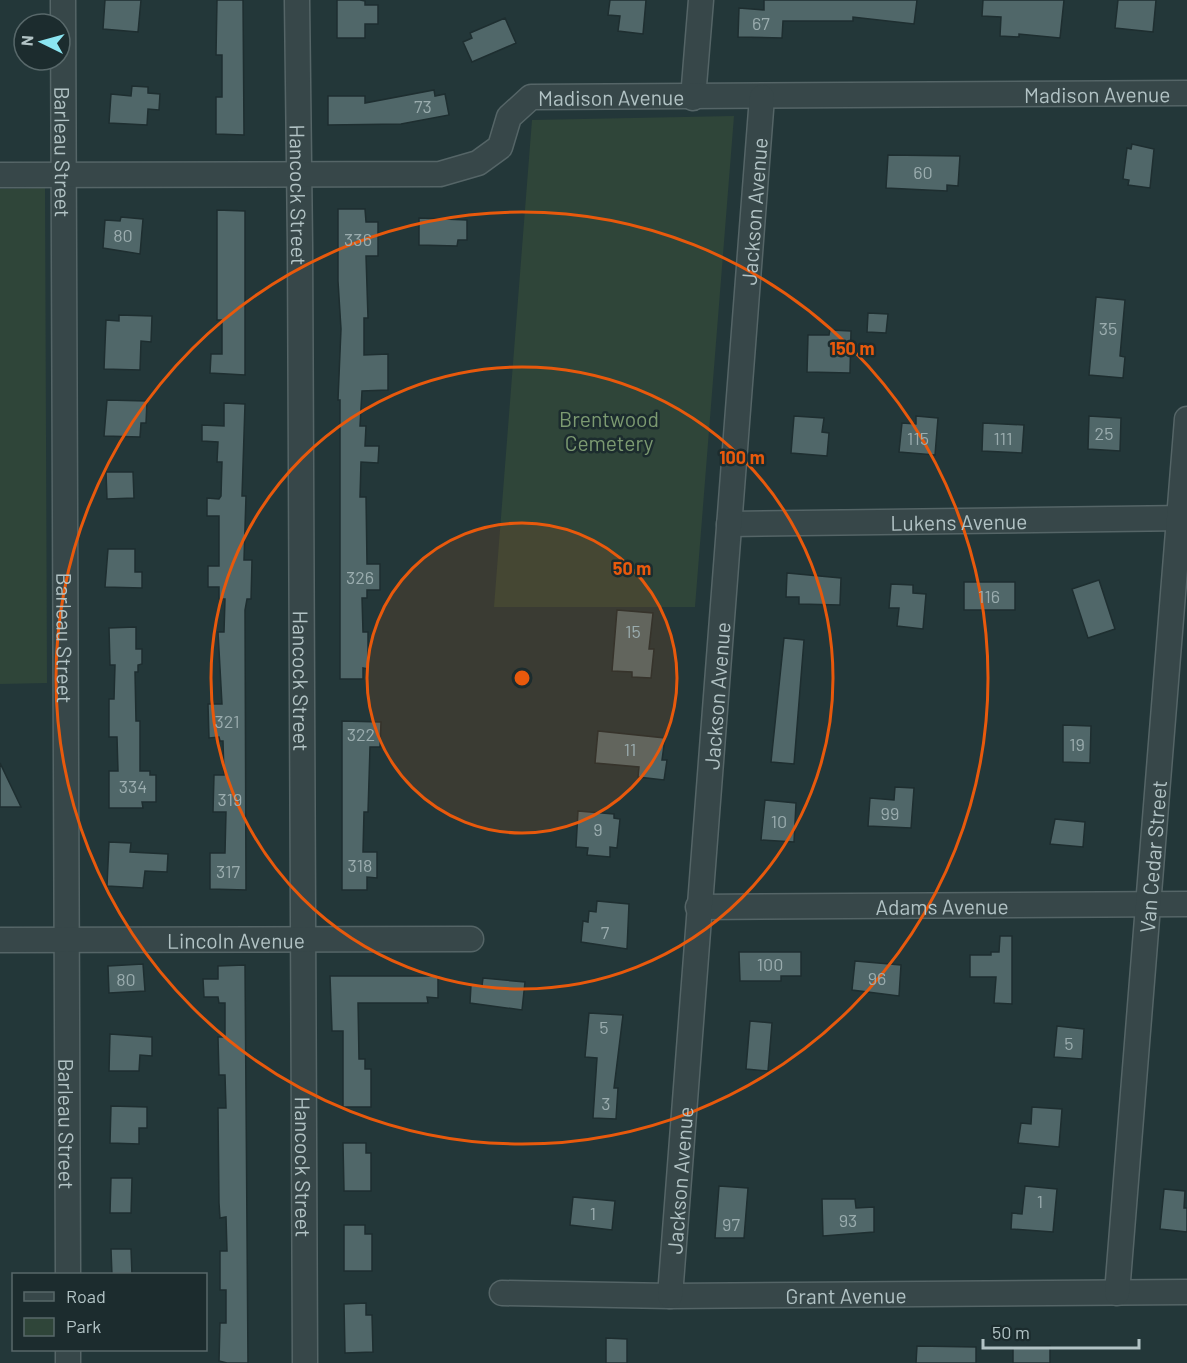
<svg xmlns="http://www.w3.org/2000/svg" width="1187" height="1363" font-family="Barlow,sans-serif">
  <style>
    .green { fill: #2f4539 }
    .building { fill: #506769; stroke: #1e2e30; stroke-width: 1.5 }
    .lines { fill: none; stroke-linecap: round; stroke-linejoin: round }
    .minor-casing { stroke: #556567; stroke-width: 27 }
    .minor { stroke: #374749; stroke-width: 24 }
    .ring { fill: none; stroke: #e8590c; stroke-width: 3 }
    .labels { text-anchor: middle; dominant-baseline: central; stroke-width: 5; stroke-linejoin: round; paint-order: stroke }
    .number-label { font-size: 18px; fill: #9aacae }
    .street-label { font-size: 21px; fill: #b2c3c5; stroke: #1c2c2e }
    .park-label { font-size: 21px; fill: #7c9a71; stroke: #1c2c2e }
    .centre { fill: #e8590c; stroke: #1c2c2e; stroke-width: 3 }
    .ring-label { font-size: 18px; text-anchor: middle; font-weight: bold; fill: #e8590c; stroke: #1c2c2e; stroke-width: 5; stroke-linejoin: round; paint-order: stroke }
  </style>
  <rect width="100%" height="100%" fill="#233739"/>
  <!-- green -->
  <path class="green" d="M734,116L695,607H494L532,120Z
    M45,188L47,683L0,684V189Z"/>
  <!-- building -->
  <path class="building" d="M105,0H141L138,32L103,29Z
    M217,0H243L244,135L216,134V97H222V55H216Z
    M337,0H360L365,1V5H378V24H365V38H337Z
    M610,0H646L643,34L618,31L620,16L608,15Z
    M764,0H917L914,24L853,17V21H783L782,38L738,37L739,8L764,10Z
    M983,0H1064L1060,38L1019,34V37L1000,36L1001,17L982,16Z
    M1118,0H1156L1153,32L1115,28Z
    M505,18L516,43L472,62L463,42L472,38L470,33Z
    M132,86L148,87V93L160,94L159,110L148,109L147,125L109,123L111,94L131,96Z
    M434,90L435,96L445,94L449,115L401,124L328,125V96H365V103Z
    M1132,144L1154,149L1150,188L1128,185L1129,180L1123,179L1127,148L1131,149Z
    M888,155L960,156L958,186L947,185V191L886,188Z
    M338,209H365L366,222H378V256H366L368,318H364V355L388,354V390L362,391L360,426H366L365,446H379L378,463L361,462L360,497H366L367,564H380V590H367V598H362L363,632H368V669L363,668V679H340V400H338L341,329L338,281Z
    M217,210L245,211V375L210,373L211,354H222V320H217Z
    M121,217L143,219L140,254L103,248L105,220L120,221Z
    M419,218L467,220V240H458L457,246L419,245Z
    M1096,297L1125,300L1120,356L1125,357L1123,378L1089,375Z
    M868,313L888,314L886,333L867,332Z
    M119,315L152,316L151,342L141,341L140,370L104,369L106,320L119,321Z
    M830,330L851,331L850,373L807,372L808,335H829Z
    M107,400L147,401L146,423H141L140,437L104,436Z
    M224,403L245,404L242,496H246L244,560H252L251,599H247L245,610L246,890L210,889V853H225L226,812H213L214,775H224L223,741H220L219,737L209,738L208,704H222L218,632H224L225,599H219V587H208V566H219V516H207V498L219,499L221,496L222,462H217L218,442L202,441V425L224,426Z
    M794,416L824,418L822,432L829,433L827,456L791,453Z
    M916,416L938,418L935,455L899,452L902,423L916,424Z
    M1089,416L1121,418L1120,451L1088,449Z
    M983,423L1024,425L1022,453L982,451Z
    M106,472H133L134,498L107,499Z
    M108,549H135V572H142V588L105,587Z
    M787,573L841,578L840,605L799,604V597H786Z
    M1099,580L1115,629L1088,638L1072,589Z
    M964,582H1015V610H964Z
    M891,584L913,585V593L926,594L923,629L897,626L899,608H889Z
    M617,610L653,613L649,649H654L651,678L632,677V672L612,671Z
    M136,627V649H142V664L138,665V672H135L136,721H140V771H150V775H156V802H142L143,808H109V771H118L117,737H109V699H114L115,665H110L109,628Z
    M784,638L804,640L794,764L771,762Z
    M342,721L381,722L380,747H370L368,812H364L363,852H377V878L367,877V890H342Z
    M1063,725L1091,726L1090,763L1063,762Z
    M598,731L665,738L662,760H667L664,780L638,777L639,767L595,763Z
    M0,763L21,807H0Z
    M895,787L914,788L911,828L868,826L870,798L894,800Z
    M765,800L796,803L794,842L761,840Z
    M578,811L614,814V818L620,819L617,848L610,847V857L587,855L588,848L576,847Z
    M1055,819L1085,822L1083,847L1050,844Z
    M109,842L131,843L130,852L168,854L167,872L145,871L143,888L107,886Z
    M597,901L629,904L627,949L581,942L583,921L588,922L589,911L596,912Z
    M1000,936H1012V1004L994,1003L996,977H970V955H991V952H999Z
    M739,952H801V976H781V981H740Z
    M855,961L901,965L899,996L852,990Z
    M143,964L145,991L109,993L108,966Z
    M245,965L248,1363H227L219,1361L220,1323H226V1290H220V1251H227L226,1217L220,1218L219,1203L218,1108H226L225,1075H219L218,1037H225V1003H219L218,997H204L203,979H218V966Z
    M330,976H438V998L427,997L428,1003H358L359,1059H365V1069H371V1107H343V1031H332Z
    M483,978L525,982L522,1010L470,1003L471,985L482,986Z
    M589,1013L623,1015L614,1088H618L616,1119L593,1118L597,1058L585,1057Z
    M750,1021L772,1023L768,1071L746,1069Z
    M1057,1026L1084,1029L1082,1059L1054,1057Z
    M110,1034L152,1037V1056L140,1055L139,1071H109Z
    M111,1106L147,1107V1128H139V1144L110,1143Z
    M1032,1107L1062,1109L1059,1147L1018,1143L1021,1123L1031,1124Z
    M343,1143H366V1153H371V1191H344Z
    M111,1178H132L131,1213H110Z
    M719,1186L748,1188L744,1238H715Z
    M1025,1186L1057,1189L1053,1232L1011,1229L1012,1213L1022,1214Z
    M1164,1189L1185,1191L1184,1208H1187V1232L1160,1229Z
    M573,1197L615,1201L612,1230L570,1225Z
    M822,1199H855L856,1208L874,1207V1232L823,1236Z
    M344,1225H365V1234H372V1271H344Z
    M111,1249H131L132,1275H112Z
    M366,1303V1315H372L373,1352L345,1353L344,1304Z
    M606,1338L627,1339V1363H606Z
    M917,1346L976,1347V1363H916Z
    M1050,1346V1363H1013V1347Z"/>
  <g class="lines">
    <!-- minor casing -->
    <g class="minor-casing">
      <g id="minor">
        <path id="s1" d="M63,0L68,1274"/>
        <path id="s2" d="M297,0L300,245L305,1363"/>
        <path d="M693,98L701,0"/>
        <path id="s3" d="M0,175L440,174L478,163L500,147L509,117L531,97L1187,93"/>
        <path id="s4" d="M729,524L1187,518"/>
        <path id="s5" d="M698,907L1187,904"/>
        <path id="s6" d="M0,940L471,939"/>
        <path id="s7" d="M502,1293L670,1296L1187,1292"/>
        <path id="s8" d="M1117,1293L1187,419"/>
        <path id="s9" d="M670,1296L762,97"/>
        <path d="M68,1350V1363"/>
      </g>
    </g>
    <!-- minor -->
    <use href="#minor" class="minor"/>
  </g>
  <!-- distance rings -->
  <circle cx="522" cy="678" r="155" fill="#e8590c" fill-opacity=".12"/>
  <g class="ring">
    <circle cx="522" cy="678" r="155"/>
    <circle cx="522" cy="678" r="311"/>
    <circle cx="522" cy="678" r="466"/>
  </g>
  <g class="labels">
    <!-- number labels -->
    <g class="number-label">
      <text x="761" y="23">67</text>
      <text x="423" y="106">73</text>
      <text x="923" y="172">60</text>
      <text x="123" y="235">80</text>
      <text x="358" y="239">336</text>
      <text x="1108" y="328">35</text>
      <text x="1104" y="433">25</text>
      <text x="918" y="438">115</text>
      <text x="1003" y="438">111</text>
      <text x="360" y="577">326</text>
      <text x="989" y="596">116</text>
      <text x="633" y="631">15</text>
      <text x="227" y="721">321</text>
      <text x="361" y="734">322</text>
      <text x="1077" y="744">19</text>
      <text x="630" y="749">11</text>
      <text x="133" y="786">334</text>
      <text x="230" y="799">319</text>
      <text x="890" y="813">99</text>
      <text x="779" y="821">10</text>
      <text x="598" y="829">9</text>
      <text x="360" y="865">318</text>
      <text x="228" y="871">317</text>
      <text x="605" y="932">7</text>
      <text x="770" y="964">100</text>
      <text x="877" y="978">96</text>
      <text x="126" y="979">80</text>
      <text x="604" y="1027">5</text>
      <text x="1069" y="1043">5</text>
      <text x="606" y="1103">3</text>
      <text x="1040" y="1201">1</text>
      <text x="593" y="1213">1</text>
      <text x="848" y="1220">93</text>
      <text x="731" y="1224">97</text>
    </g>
    <!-- street labels -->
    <g class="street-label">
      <text stroke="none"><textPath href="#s3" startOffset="1134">Madison Avenue</textPath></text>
      <text stroke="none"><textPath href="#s3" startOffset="648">Madison Avenue</textPath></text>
      <text stroke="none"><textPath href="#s1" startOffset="152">Barleau Street</textPath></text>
      <text stroke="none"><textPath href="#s2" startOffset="195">Hancock Street</textPath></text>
      <text stroke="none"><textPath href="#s9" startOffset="1088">Jackson Avenue</textPath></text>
      <text stroke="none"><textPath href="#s4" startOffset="230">Lukens Avenue</textPath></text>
      <text stroke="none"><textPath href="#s1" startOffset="638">Barleau Street</textPath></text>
      <text stroke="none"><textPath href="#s2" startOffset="681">Hancock Street</textPath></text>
      <text stroke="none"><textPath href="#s9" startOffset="602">Jackson Avenue</textPath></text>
      <text stroke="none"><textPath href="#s8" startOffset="438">Van Cedar Street</textPath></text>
      <text stroke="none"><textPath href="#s5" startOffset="244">Adams Avenue</textPath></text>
      <text stroke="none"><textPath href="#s6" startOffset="236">Lincoln Avenue</textPath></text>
      <text stroke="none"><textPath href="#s1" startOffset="1124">Barleau Street</textPath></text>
      <text stroke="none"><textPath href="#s2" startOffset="1167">Hancock Street</textPath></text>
      <text stroke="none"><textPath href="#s9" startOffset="116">Jackson Avenue</textPath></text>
      <text stroke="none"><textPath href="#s7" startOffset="344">Grant Avenue</textPath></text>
    </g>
    <!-- park labels -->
    <g class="park-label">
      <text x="609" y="418">Brentwood<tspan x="609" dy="24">Cemetery</tspan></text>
    </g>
  </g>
  <circle cx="522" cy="678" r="9" class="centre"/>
  <g class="ring-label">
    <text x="852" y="355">150 m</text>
    <text x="742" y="464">100 m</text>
    <text x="632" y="575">50 m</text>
  </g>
  <!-- legend -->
  <rect x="12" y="1273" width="195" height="78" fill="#1c2c2e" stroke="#58686a" stroke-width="1.5"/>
  <rect x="24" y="1292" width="30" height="9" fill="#374749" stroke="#58686a" stroke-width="1.5"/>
  <text x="66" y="1303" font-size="18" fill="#b2c3c5">Road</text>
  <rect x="24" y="1318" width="30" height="18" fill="#2f4539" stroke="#58686a" stroke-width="1.5"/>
  <text x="66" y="1333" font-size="18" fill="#b2c3c5">Park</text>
  <!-- north arrow -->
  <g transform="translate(42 42) rotate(275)"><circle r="28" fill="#1c2c2e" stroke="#58686a" stroke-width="1.5"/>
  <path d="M0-4.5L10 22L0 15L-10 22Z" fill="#8be5f1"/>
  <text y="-9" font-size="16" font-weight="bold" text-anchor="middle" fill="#b2c3c5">N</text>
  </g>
  <!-- scale -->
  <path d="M983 1339v9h156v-9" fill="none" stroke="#b2c3c5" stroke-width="3"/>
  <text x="992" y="1339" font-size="18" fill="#b2c3c5" stroke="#1c2c2e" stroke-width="4.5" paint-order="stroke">50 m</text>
</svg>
